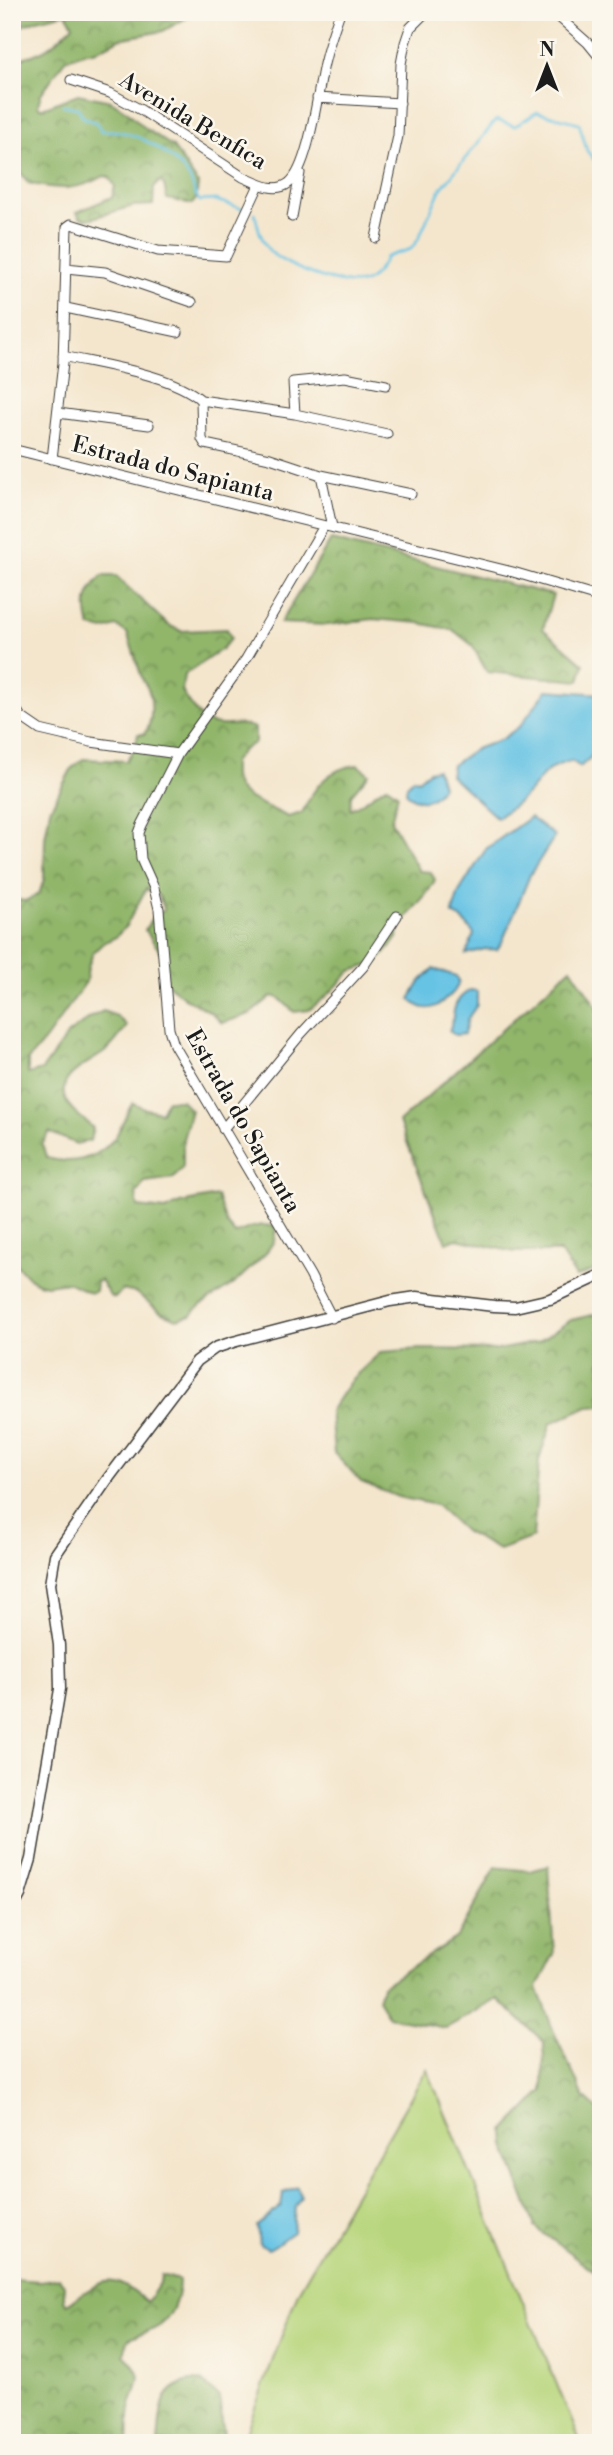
<svg xmlns="http://www.w3.org/2000/svg" width="613" height="2455" font-family="'Libre Bodoni',serif">
  <style>
    .grass { fill: #b7d57b; stroke: #6a784c; stroke-width: 2 }
    .forest { fill: url(#forest-crowns); stroke: #566944; stroke-width: 2 }
    .water { fill: #66c3e4; stroke: #417080; stroke-width: 2 }
    .lines { fill: none; stroke-linecap: round; stroke-linejoin: round }
    .stream { stroke: #66c3e4; stroke-width: 2.5 }
    .minor-casing { stroke: #3c3a37; stroke-width: 11 }
    .major-casing { stroke: #3c3a37; stroke-width: 13 }
    .minor { stroke: #fff; stroke-width: 9 }
    .major { stroke: #fff; stroke-width: 10 }
    .labels { text-anchor: middle; dominant-baseline: central; stroke-width: 5; stroke-linejoin: round; paint-order: stroke }
    .street-label { font-size: 23px; fill: #1c1c1c; stroke: #fbf7ec }
  </style>
  <defs>
    <pattern id="forest-crowns" width="20" height="18" patternUnits="userSpaceOnUse" patternTransform="scale(1.75)"><rect width="20" height="18" fill="#91b66b"/><path d="M2 6a3 3 0 1 1 6 0M12 15a3 3 0 1 1 6 0" fill="none" stroke="#769357"/></pattern>
  </defs>
  <rect width="100%" height="100%" fill="#fbf7ec"/>
  <filter id="ink" filterUnits="userSpaceOnUse"><feTurbulence type="fractalNoise" baseFrequency=".0143" numOctaves="2"/><feDisplacementMap in="SourceGraphic" scale="14" xChannelSelector="R" yChannelSelector="G"/><feConvolveMatrix kernelMatrix="1 2 1 2 8 2 1 2 1" color-interpolation-filters="sRGB"/></filter>
  <filter id="wash" filterUnits="userSpaceOnUse"><feTurbulence type="fractalNoise" baseFrequency=".00686" numOctaves="4" result="noise"/><feDisplacementMap in="SourceGraphic" scale="28" xChannelSelector="R" yChannelSelector="G"/><feGaussianBlur stdDeviation="1.57" result="paint"/><feColorMatrix in="noise" values="0 0 0 0 0 0 0 0 0 0 0 0 0 0 0 0 0 1.4 0 .05"/><feComposite in="paint" operator="in"/></filter>
  <g filter="url(#wash)">
    <rect width="100%" height="100%" fill="#f4e6cd"/>
    <!-- grass -->
    <path class="grass" d="M427,2069L581,2443H242L298,2292Z"/>
    <!-- forest -->
    <path class="forest" d="M12,12H197L163,31L119,39L94,52H86L65,60L41,94L38,105L40,108H43L78,94L111,101L128,112L145,128L173,147L198,184L196,199L192,204L167,199L164,185L160,181L154,187L153,205L133,206L89,219L80,217L77,212L112,197L115,186L109,177L104,176C79,191 57,190 28,183L22,174L12,167V60C42,55 52,47 73,25L66,13L37,20L12,30Z
      M331,540L553,595L543,629L584,664L579,681L487,672L472,645L453,630L419,623L373,619L328,625L280,623Z
      M102,576H116L168,625L181,631L227,629L231,638L222,649L184,675L182,691C193,710 203,728 228,725C240,724 244,724 255,728V742L242,751L233,762V776L238,789L249,798L288,817L302,813C314,787 328,768 358,765L369,774L351,795L350,809C364,804 373,793 387,786L398,794L391,821L419,871L431,872L435,880L428,892L401,924L397,938L381,958L370,965L351,971L329,994L309,1010L294,1012L279,998L272,996L250,1014L222,1023L211,1012L186,999L164,981L162,954L145,930L152,918L164,910L159,896L146,889L126,926L116,937L103,943L93,953L88,967L86,982L46,1039L28,1060V1074L42,1070L68,1034L91,1017L103,1011L117,1016L127,1026C120,1035 114,1045 106,1051C91,1063 54,1075 66,1101C72,1112 84,1119 93,1128L90,1141L76,1144L49,1132L42,1145L47,1158C71,1165 95,1160 112,1141C122,1131 124,1114 133,1103L146,1109L161,1112L167,1100H181L191,1110L183,1139V1167L174,1178L145,1182L136,1194L138,1207L166,1210L180,1203L217,1196L226,1223L235,1234C248,1228 262,1222 276,1227L274,1241L266,1253L235,1283L201,1305L191,1315L177,1319L162,1313L136,1293L122,1290L115,1298L110,1296L100,1280L96,1282L95,1291L90,1293L68,1282L46,1285L38,1283L30,1279L12,1260V1248L16,1244L12,1236V899L25,901L39,894L44,879L45,838L50,809L72,768L83,759L126,761L135,747L138,734H144C154,722 154,693 143,681L127,633L116,626L104,630L90,627C84,605 85,592 102,576Z
      M571,968L601,1013V1268L576,1277L560,1252H515L457,1239L446,1242L399,1122Z
      M601,1313V1405L588,1406L551,1423L539,1460L533,1537L499,1550L465,1532L436,1505L398,1497L361,1482L334,1453L330,1411L352,1379L381,1352L420,1349L497,1350L538,1342L571,1320Z
      M548,1866L554,1954L537,1987L555,2035L584,2097L601,2113V2276L535,2227L505,2145L504,2131L543,2091L544,2042L498,1999L446,2028L389,2017L378,1999L382,1986L457,1937L496,1867L530,1871Z
      M161,2275L179,2280C179,2297 172,2321 154,2329C145,2333 137,2334 128,2339L124,2355C149,2377 136,2383 130,2409C128,2420 129,2432 128,2443H12V2279L40,2281L59,2278L64,2284V2300L67,2304C107,2278 108,2271 147,2302L160,2283Z
      M190,2381H201L219,2397L225,2443H158C161,2415 157,2389 190,2381Z"/>
    <!-- water -->
    <path class="water" d="M547,690L601,694V748L580,767L572,761C541,768 544,778 524,797C516,805 506,811 497,818L450,775L452,765L476,749L502,739L520,726Z
      M437,769L442,786C434,802 418,805 406,792L407,785L413,778L418,780L429,771Z
      M530,817L555,836L530,875L503,940L497,950L485,949L466,954L474,934L461,918L452,914L459,892L486,849Z
      M434,969L456,976L459,981C457,990 452,994 445,1000C433,1011 422,1012 410,999L420,982Z
      M470,990L477,991V1005L468,1018L464,1034L455,1035L449,1031C457,1014 448,1004 470,990Z
      M297,2187L301,2197L295,2207L293,2232C283,2238 278,2245 268,2249L259,2244L257,2226L281,2206L283,2193Z"/>
    <g class="lines">
      <!-- stream -->
      <path class="stream" d="M63,105L78,108L83,117L97,123L101,131C132,127 171,152 189,177C194,185 193,194 200,201L215,200L243,209
        M255,213C257,225 261,239 268,249C279,265 347,290 365,282C375,278 382,265 386,257L411,249L418,240L440,190L496,120L515,126L537,112L579,123L587,151L601,168"/>
    </g>
  </g>
  <g filter="url(#ink)">
    <g class="lines">
      <!-- minor casing -->
      <g class="minor-casing">
        <path id="minor" d="M553,12L588,43L601,59
          M71,80L110,93L141,110L243,177C257,183 275,194 289,183C309,168 318,90 324,64C328,47 334,29 340,12
          M317,98L400,103
          M292,217L300,173
          M376,238L398,136L401,64L405,43L410,28L426,12
          M66,268L105,272L192,302
          M66,308L178,332
          M63,356C102,365 171,374 201,400L202,439L205,444L270,458L321,475L411,494
          M201,400L295,414L387,434
          M58,413L149,425
          M295,414L293,382L345,377L386,385
          M12,449L513,572L601,598
          M52,459L63,363L67,227L71,224L158,251L226,256L259,185
          M321,475L332,527
          M324,526L246,659L178,754L142,825L139,833L141,859L154,888L159,909L169,1029L174,1045L310,1275L332,1318
          M12,703L21,717L40,730L91,742L178,754
          M223,1129L301,1034L363,967L397,916"/>
      </g>
      <!-- major casing -->
      <g class="major-casing">
        <path id="major" d="M12,1910L20,1895L31,1859L60,1689L59,1645L50,1584L55,1555L107,1480L197,1361L215,1348L233,1342L390,1301L417,1297L494,1306L515,1307L550,1299L601,1275"/>
      </g>
      <!-- minor -->
      <use href="#minor" class="minor"/>
      <!-- major -->
      <use href="#major" class="major"/>
    </g>
  </g>
  <g class="labels">
    <!-- street labels -->
    <g class="street-label">
      <text transform="translate(193 121) rotate(31)">Avenida Benfica</text>
      <text transform="translate(173 469) rotate(14)">Estrada do Sapianta</text>
      <text transform="translate(243 1121) rotate(60)">Estrada do Sapianta</text>
    </g>
  </g>
  <!-- margin -->
  <rect width="613" height="2455" fill="none" stroke="#fbf7ec" stroke-width="42"/>
  <!-- north arrow -->
  <g transform="translate(547 66)" stroke="#fbf7ec" stroke-width="5" paint-order="stroke">
  <path d="M0-5L12 26L0 18L-12 26Z" fill="#1c1c1c"/>
  <text y="-10" font-size="19" font-weight="bold" text-anchor="middle" fill="#1c1c1c">N</text>
  </g>
</svg>
